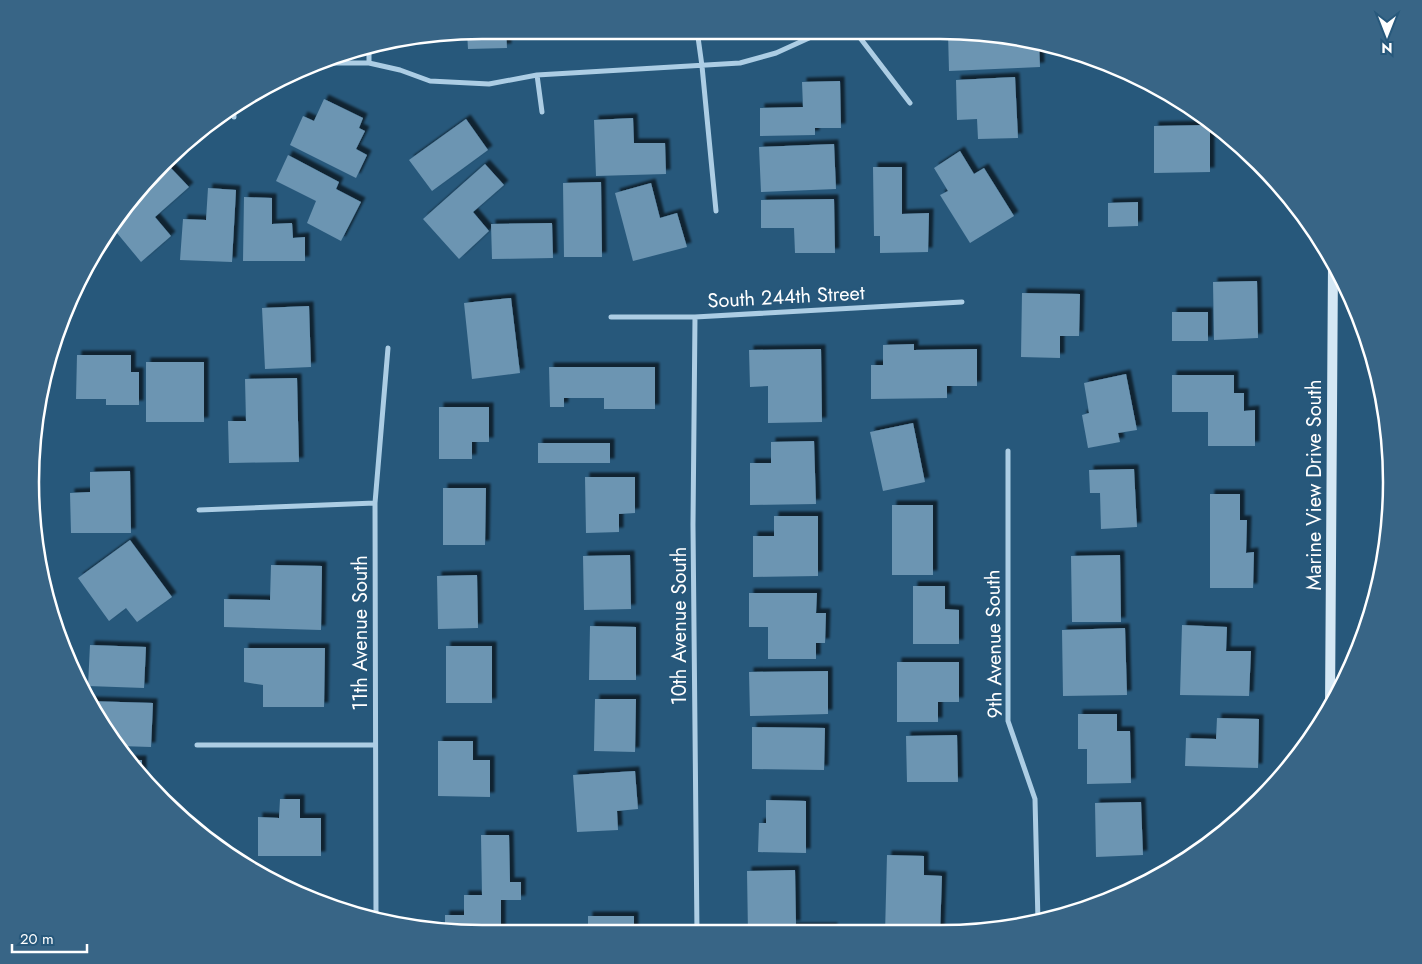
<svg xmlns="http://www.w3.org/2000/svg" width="1422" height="964" font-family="Jost,sans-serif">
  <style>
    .building { fill: #6c95b2; filter: url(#shadow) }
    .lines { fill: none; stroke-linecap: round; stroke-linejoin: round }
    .minor { stroke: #accde4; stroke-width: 5 }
    .secondary { stroke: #d4e7f4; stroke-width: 10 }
    .labels { text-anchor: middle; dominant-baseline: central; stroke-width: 4; stroke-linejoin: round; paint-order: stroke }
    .street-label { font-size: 20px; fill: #fff; stroke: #27587b }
    .rim { fill: none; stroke: #fff; stroke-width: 2.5 }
  </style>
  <defs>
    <filter id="shadow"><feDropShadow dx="4.5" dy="-4.5" stdDeviation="1" flood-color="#0009"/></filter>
  </defs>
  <rect width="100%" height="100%" fill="#27587b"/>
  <!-- building -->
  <path class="building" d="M482,30H506L507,48L468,49L467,32Z
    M948,33H968L1028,39L1039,42L1040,67L949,71Z
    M1015,77L1018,138L978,139L977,119L957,120L956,80Z
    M840,81L841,128H815V135L760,136V108L803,107L802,82Z
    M324,99L363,118L359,128L365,131L356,149L367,155L356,178L290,145L303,116L314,121Z
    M633,118L634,143H665L666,174L596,176L594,120Z
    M466,119L488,150L432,191L409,160Z
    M1208,125L1210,126V172L1154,173V126Z
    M834,144L836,189L761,192L759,147Z
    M960,151L974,174L984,168L1014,216L970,243L940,195L948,191L934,168Z
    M288,155L339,182L336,189L361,202L341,241L307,223L316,201L276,181Z
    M485,164L504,185L473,212L489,231L459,259L423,219Z
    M169,166L189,187L155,217L171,236L141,262L112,227L120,217L119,215L124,207Z
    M873,167H902V214L929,213L928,252L880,253V236H874Z
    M601,182L602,257H564L563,183Z
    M651,183L660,218L677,213L687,247L633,261L615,193Z
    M208,188L236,190L232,262L180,260L183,219L206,220Z
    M244,197L272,198V224L292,223L293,238L305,237V261H243Z
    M834,199L835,253H795L794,228H761V200Z
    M1138,202V226L1108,227V203Z
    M552,223L553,258L492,259L491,224Z
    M1257,281L1258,338L1214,340L1213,282Z
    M1022,293L1080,294L1079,336H1060V358L1021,357Z
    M511,298L520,373L472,379L464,303Z
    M309,306L311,367L265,369L262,308Z
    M1172,312H1208V341H1172Z
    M914,344V350L977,349V386H947V398L871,399V365H883V345Z
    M821,349L822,422L768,423V386L750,387L749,350Z
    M77,355H131V372H139V405H106V399H76Z
    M146,362H204V422H146Z
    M549,367H655V409H604V398H564V407H550Z
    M1126,374L1137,430L1118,433L1120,442L1088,448L1082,415L1089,413L1084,383Z
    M1172,375H1234V393H1244V411L1255,410V446H1208V412H1172Z
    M297,378L299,462L229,463L228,421H246L245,379Z
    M439,407H489V442H472V459H439Z
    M913,423L925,482L883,491L870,432Z
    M814,441L816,504L750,505V463H771V442Z
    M538,443H610V463H538Z
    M1134,469L1137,527L1101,529L1100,493H1090L1089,470Z
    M130,471L131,533H71L70,493L90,492V472Z
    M585,477H635V513L619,514V532L586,533Z
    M443,488H486L485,545H443Z
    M1210,494H1240V520H1247L1246,553L1254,552L1253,588H1210Z
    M892,505H933V575H892Z
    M774,516H818V576L753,577V536H774Z
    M130,540L172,597L137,622L126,608L109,621L78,578Z
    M630,555L631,609L584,610L583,556Z
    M1120,555L1121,622H1072L1071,556Z
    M271,565L322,566L321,630L224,627V599L270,600Z
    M477,575L478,628L438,629L437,576Z
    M913,586H945V609L959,610V644H913Z
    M749,593H817L816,613H826L825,643H816V659H768V627H749Z
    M1182,625L1227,627L1226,651H1251L1249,696L1180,695Z
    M590,626L636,627V680H589Z
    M1125,628L1127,695L1063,696L1062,630Z
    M90,645L146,647L144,688L88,686Z
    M446,646H492V703H446Z
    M244,648H325L324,707H263V685L244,682Z
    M897,662H959V702H938V722H897Z
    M828,671V714L750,716L749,672Z
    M595,699H636L635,752L594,751Z
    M88,701L153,703L151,747L120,746L90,708Z
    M1078,714H1117V731H1130L1131,783L1087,784V749H1078Z
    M1217,718L1259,719L1258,768L1185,766L1186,738L1216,739Z
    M752,727L825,728L824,770L752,769Z
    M957,735L958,782H907L906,736Z
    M438,741H473V760H490V797L438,796Z
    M130,760H142V775Z
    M635,771L638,809L617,811L618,830L577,832L573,775Z
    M280,799H300V818H321V856H258V817L279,818Z
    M766,800L806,801V853L758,852L759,823H766Z
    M1141,802L1143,855L1096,857L1095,803Z
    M481,835H509L510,882H521V900H501V933H476L445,930V915H464V895H482Z
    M887,855L924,856V875L942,876L940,934H885Z
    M795,870L796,925H780V934H748L747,871Z
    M588,916H634V934H588Z
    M790,927H833V934H790Z"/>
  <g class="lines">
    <!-- minor -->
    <path class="minor" d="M697,30L702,66L716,211
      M854,30L910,103
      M318,63H369L400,70L430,81L489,84L537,75L740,63L776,53L809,38L821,30
      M369,63V49
      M537,75L542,112
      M233,105L234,117
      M611,317H695L962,302
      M695,317L693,525L697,934
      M1008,451V721L1035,799L1038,922
      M199,510L375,503
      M197,745H375
      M376,919L375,503L388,348"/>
    <!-- secondary -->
    <path class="secondary" d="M1330,707L1333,263"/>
  </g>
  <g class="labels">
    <!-- street labels -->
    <g class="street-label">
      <text transform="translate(786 297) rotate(-3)">South 244th Street</text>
      <text transform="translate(1314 485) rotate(-90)">Marine View Drive South</text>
      <text transform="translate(679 626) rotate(-90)">10th Avenue South</text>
      <text transform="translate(360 633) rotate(-90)">11th Avenue South</text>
      <text transform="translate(994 644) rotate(-91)">9th Avenue South</text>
    </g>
  </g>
  <!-- crop -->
  <path d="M0 0H1422V964H0ZM482 39H940A443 443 0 0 1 1383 482V482A443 443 0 0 1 940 925H482A443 443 0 0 1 39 482V482A443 443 0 0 1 482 39Z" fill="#386586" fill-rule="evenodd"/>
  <path class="rim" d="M482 39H940A443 443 0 0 1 1383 482V482A443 443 0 0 1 940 925H482A443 443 0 0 1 39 482V482A443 443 0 0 1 482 39Z"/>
  <!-- north arrow -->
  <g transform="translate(1387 35) rotate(180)" stroke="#27587b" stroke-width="4" paint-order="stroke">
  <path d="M0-4L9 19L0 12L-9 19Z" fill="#ffffff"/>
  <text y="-8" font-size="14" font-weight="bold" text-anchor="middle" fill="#ffffff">N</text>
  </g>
  <!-- scale -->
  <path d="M12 944v8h75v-8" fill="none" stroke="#ffffff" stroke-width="2.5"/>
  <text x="20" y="944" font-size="15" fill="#ffffff" stroke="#27587b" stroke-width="4" paint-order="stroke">20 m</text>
</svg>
